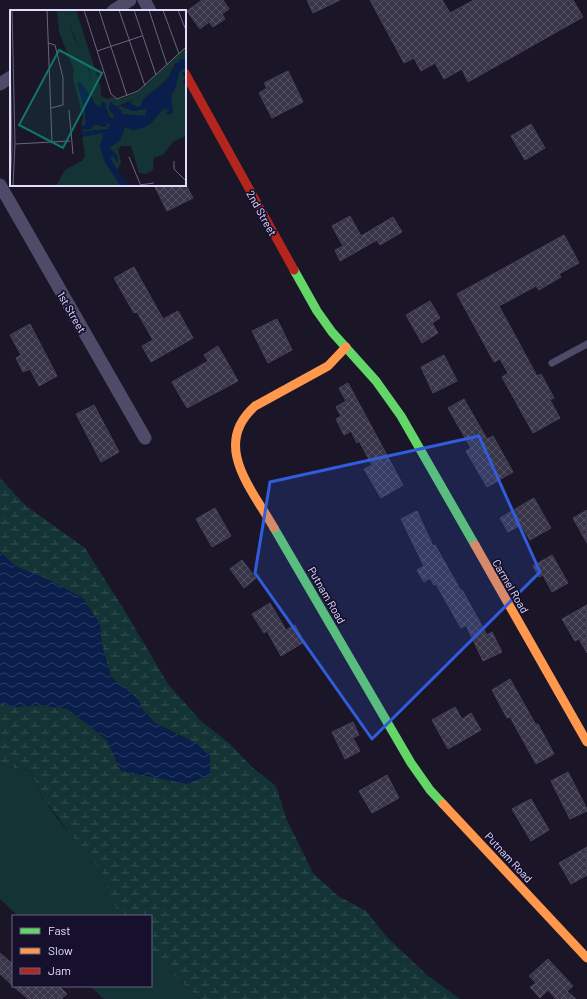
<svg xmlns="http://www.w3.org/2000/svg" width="587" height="999" font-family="Barlow,sans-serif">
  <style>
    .wetland { fill: url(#wetland-marsh) }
    .park { fill: #133335 }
    .water { fill: url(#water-waves) }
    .building { fill: url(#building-cross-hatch); stroke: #474159 }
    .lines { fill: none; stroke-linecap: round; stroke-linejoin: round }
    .lane { stroke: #4d4b68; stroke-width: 7 }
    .street { stroke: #4d4b68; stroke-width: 13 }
    .fast { stroke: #63d668; stroke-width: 9 }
    .slow { stroke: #ff974d; stroke-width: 9 }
    .jam { stroke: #b3261e; stroke-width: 9 }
    .marked { fill: #315cdc; fill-opacity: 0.2; stroke: #315cdc; stroke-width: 3; stroke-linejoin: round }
    .labels { text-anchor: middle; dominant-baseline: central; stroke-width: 3.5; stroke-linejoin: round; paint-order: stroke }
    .street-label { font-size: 11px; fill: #e1dcff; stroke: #16102d }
    .inset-road { fill: none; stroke: #6a657d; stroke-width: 1 }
    .view { fill: #0f766e; fill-opacity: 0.15; stroke: #0f766e; stroke-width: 2 }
    .inset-edge { fill: none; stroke: #e1dcff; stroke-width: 2 }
  </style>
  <defs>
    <pattern id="wetland-marsh" width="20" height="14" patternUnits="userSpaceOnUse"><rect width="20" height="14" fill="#133335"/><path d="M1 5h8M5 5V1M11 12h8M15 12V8" fill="none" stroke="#355053"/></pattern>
    <pattern id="water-waves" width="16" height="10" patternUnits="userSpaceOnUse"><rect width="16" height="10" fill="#091e4a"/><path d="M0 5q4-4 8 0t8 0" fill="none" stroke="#2d3e65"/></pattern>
    <pattern id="building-cross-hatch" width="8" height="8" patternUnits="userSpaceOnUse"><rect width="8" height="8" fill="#393548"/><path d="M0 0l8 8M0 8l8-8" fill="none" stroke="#555263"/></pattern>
  </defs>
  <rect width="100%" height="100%" fill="#1a1627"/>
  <!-- wetland -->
  <path class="wetland" d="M0,478L26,506L85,548L126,613L168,684L200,720L230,744L253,768L276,786L286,818L313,873L338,896L366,911L387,937L427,975L460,999H200L173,974L151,957V916H119L75,840L41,795L31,771L0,765V703L11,707L41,705L68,709L107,740L121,771L197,744L155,723L143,710L138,699L111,677L102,646L100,624L50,581L15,566L0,552Z"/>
  <!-- park -->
  <path class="park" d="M0,765L31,771L41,795L56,817L101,870L119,916H18L0,899Z
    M151,957L173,974L200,999H104L90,986H151Z"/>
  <!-- water -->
  <path class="water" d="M0,552L15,566L50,580L83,598L100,624L102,646L111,677L138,699L143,710L155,723L197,744L210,756V775L187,784L121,771L107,740L68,709L41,705L11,707L0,703Z"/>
  <!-- building -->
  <path class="building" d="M202,0H223L229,9L222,14L225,19L213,27L209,22L200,29L187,11Z
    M307,0H340L313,13Z
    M370,0H442L450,13L474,0H573L583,17L468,82L462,69L444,79L435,63L421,71L414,58L404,63Z
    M288,71L303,102L272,118L259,93L267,88L264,83Z
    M531,124L545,148L525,160L511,136Z
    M154,185H186L193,198L167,211Z
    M350,216L361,236L393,217L402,232L380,245L377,240L340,261L335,250L343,246L332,226Z
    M564,235L579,263L559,274L561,277L539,290L536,286L499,306L537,376L541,374L554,398L550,400L560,418L533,433L502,377L508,373L500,359L494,362L457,294Z
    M134,267L163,319L178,311L193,338L151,362L142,346L153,340L137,312L134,313L114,278Z
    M430,301L440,318L432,323L438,333L422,343L406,315Z
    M277,319L292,350L268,363L252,331Z
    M30,324L57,376L39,386L30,369L23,372L16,358L21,355L10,335Z
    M218,346L238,381L187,408L172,382L208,361L204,355Z
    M444,355L457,381L433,393L421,367Z
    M348,383L403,485L381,498L364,469L372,465L359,441L357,443L351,431L344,435L336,419L341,416L336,407L346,401L339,388Z
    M464,399L487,439L493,436L513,472L487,487L466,451L471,448L448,408Z
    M94,405L119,452L101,462L76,414Z
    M534,498L551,528L530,540L521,525L508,532L500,518Z
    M215,508L231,536L212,547L196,519Z
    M587,510V543L573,518Z
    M417,511L433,546L435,545L461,591L462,590L487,635L492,632L502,652L483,661L466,625L461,628L436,584L434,585L430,578L424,582L417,570L424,566L401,519Z
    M552,555L568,583L552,592L543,575L539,577L533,566Z
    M242,560L256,578L244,588L230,569Z
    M270,603L286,630L295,625L304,642L281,656L267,631L264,633L252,614Z
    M587,605V653L579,639L575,641L562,619Z
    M510,679L536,725L538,724L554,754L536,764L510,717L507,718L492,690Z
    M455,707L462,719L471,713L481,730L448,749L432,720Z
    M353,722L359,735L353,738L360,751L345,759L332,732Z
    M568,772L587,809V811L570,819L551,781Z
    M387,775L399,798L372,813L359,791Z
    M531,799L549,830L531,841L512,809Z
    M587,847V875L571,884L559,863Z
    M0,953L13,964V986L0,974Z
    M548,959L573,986L567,991L576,999H556L548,990L540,998L530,987L536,983L529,976Z
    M13,986H59L67,994L61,999H28Z"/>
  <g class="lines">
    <!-- lane -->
    <path class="lane" d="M552,363L587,344"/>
    <!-- street -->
    <path class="street" d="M144,0L150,11
      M113,11L130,0
      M0,84L11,77
      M0,185L145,438"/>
    <!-- fast -->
    <path class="fast" d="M294,270L317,311L332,332L376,381L401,416L475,545
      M274,528L411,763L430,790L443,804"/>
    <!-- slow -->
    <path class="slow" d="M274,528C252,489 211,445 255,406L328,366L346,347
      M475,545L587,742
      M443,804L587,958"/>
    <!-- jam -->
    <path class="jam" d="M185,73L294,270"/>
  </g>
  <!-- marked area -->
  <path class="marked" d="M479,436L540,572L372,739L255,573L270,482Z"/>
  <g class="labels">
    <!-- street labels -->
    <g class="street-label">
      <text transform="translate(262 213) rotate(61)">2nd Street</text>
      <text transform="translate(72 312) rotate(60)">1st Street</text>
      <text transform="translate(511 586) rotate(60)">Carmel Road</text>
      <text transform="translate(327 595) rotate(60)">Putnam Road</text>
      <text transform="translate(509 857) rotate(47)">Putnam Road</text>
    </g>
  </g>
  <!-- overview -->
  <g transform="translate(10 10)">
    <rect width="176" height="176" fill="#1a1627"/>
    <path d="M47,0H57L56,6L64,28L77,52L83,81L89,88L100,92L99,100L105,106L102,109L99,106L94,92L91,93V98L85,95L81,86L68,75L75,100L76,114L71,117L73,107L63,68L64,60L49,22ZM176,57V62L172,63L175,67L173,73L175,74L176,69V126L163,132L153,145L144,147L143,160L136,164L129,163L121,136H111L108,139L111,153L107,160L100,148L103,145L108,153L107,145L99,138L110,130L115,117L140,114L154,98L160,100L156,103L158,105L163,102L160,96L161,87L166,76L169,62ZM142,82L129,98L119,93L127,87ZM111,96L124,101L138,98L136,106L128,107L112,104L105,98ZM98,113L100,114L98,119L72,122L73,119L80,120L84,114L95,117ZM94,123L90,137L95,152L111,176H46L55,160L72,151L75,146L72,126Z" fill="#133335"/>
    <path d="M57,0H66L91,78V86L97,89L102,87L111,89L128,82L176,37V49L165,54L158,68L146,80L106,97L89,88L81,79L80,61L56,8Z" fill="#133335"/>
    <path d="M170,49H176V57L169,62L166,76L161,86L163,103L156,105L160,100L154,98L136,117L123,120L115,117L110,130L99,138L107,145L108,153L103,145L100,149L119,176H111L95,152L90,137L94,123L72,127L71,117L76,114L75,100L67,73L70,72L74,76L85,95L91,97V93H96V101L101,109L105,106L99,100L100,92L111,100L112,104L135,106L137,98L124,101L111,96L121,93L127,97L131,96L133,89L156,71ZM98,113L100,114L98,119L72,122L73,119L80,120L84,114L95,117Z" fill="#091e4a" fill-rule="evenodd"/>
    <path class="inset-road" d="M2,0L5,134L3,176M37,0L42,133M74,0L101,84L107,89L128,81L176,37M89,0L117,86M109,0L135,76M124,0L146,65M139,0L157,55M153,0L169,44M168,0L175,18M38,33L45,35L53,68V95L41,98M0,38L2,140L0,176M87,41L132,26M59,100L63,144M5,134L60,131M119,147L131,176M164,151V159L176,171M130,175L144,173"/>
    <path class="view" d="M49,40L92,63L53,138L9,115Z"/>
    <rect width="176" height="176" class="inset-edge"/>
  </g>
  <!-- legend -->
  <rect x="12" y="915" width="140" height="72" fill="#16102d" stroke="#676281"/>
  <rect x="20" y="928" width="20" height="6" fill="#63d668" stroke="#676281"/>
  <text x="48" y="935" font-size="12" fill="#e1dcff">Fast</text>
  <rect x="20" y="948" width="20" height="6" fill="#ff974d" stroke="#676281"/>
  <text x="48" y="955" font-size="12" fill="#e1dcff">Slow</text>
  <rect x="20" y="968" width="20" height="6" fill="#b3261e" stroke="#676281"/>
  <text x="48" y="975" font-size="12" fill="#e1dcff">Jam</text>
</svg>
